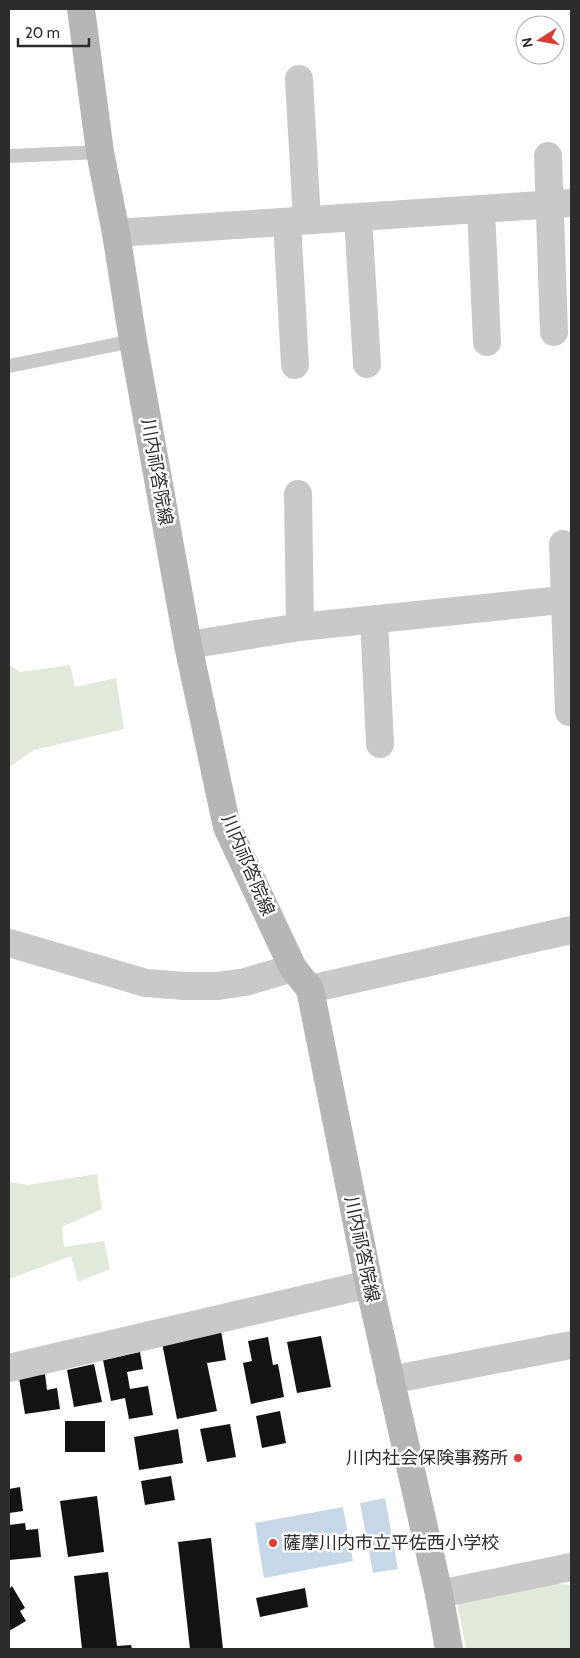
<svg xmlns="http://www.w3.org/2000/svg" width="580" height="1658" font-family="Cabin,'Noto Sans JP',sans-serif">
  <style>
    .green { fill: #e0e9da }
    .water { fill: #c6d7e8 }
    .building { fill: #131313 }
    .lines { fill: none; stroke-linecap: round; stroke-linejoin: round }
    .lane { stroke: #c9c9c9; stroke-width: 14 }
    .street { stroke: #c9c9c9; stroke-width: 28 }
    .secondary { stroke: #b6b6b6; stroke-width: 28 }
    .poi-dot { fill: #da3c37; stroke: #fff; stroke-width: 2 }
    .labels { text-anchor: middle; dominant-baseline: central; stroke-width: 5; stroke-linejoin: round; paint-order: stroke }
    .street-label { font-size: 18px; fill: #2c2c2c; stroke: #fff }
    .poi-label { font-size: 18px; fill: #2c2c2c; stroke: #fff; text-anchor: end }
  </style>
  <rect width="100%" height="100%" fill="#fff"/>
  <!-- green -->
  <path class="green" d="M9,665L20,672L70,665L75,687L116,678L124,729L34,750L9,767Z
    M97,1174L102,1209L62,1227L64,1247L104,1241L110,1269L78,1282L71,1256L9,1279V1182L28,1185Z
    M556,1584L571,1585V1649H466L457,1602Z"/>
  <!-- water -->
  <path class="water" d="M385,1498L398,1569L373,1573L360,1503Z
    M343,1507L353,1561L264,1578L255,1523Z"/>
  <!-- building -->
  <path class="building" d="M221,1331L226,1360L207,1363L217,1411L177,1419L162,1343Z
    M321,1336L331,1387L297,1393L287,1342Z
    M268,1337L273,1365L278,1364L284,1397L251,1404L243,1363L252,1361L248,1341Z
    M140,1352L143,1369L127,1372L130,1389L148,1386L153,1415L129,1419L125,1398L111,1401L103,1360Z
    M94,1364L102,1402L74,1407L67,1370Z
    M45,1374L47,1390L57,1388L60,1409L25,1414L19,1378Z
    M280,1411L286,1443L262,1448L256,1416Z
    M65,1421H105V1452H65Z
    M230,1424L236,1457L207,1462L200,1429Z
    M178,1429L183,1463L139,1470L134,1437Z
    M171,1476L175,1500L145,1505L141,1481Z
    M20,1487L23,1511L9,1513V1489Z
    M97,1496L104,1552L68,1557L60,1501Z
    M25,1523L26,1530L38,1529L41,1557L9,1560V1525Z
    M211,1538L223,1649H190L178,1542Z
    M108,1572L117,1646L131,1645L132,1649H82L74,1576Z
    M12,1586L25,1608L20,1611L26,1621L9,1631V1589Z
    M305,1588L308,1607L260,1617L256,1598Z"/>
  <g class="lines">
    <!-- lane -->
    <path class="lane" d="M9,156L100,152
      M9,366L133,341"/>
    <!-- street -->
    <path class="street" d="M299,79L307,220
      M548,156L554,332
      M481,209L487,342
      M358,217L367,364
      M287,222L295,365
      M116,233L571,203
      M298,494L300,627
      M563,544L569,712
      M374,619L380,744
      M188,645L300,627L571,599
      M9,943L146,983L185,986H218L245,982L293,968
      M310,989L571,930
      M9,1368L369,1284
      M390,1380L571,1345
      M439,1594L571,1567"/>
    <!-- secondary -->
    <path class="secondary" d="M81,9L100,152L116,233L133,341L188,645L227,827L293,968L310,989L369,1284L439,1594L449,1649"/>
  </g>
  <!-- markers -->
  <g class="poi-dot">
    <circle cx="518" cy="1458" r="5"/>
    <circle cx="273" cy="1543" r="5"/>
  </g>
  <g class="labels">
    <!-- street labels -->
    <g class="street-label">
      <text transform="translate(157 472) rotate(80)">川内祁答院線</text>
      <text transform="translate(248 865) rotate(67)">川内祁答院線</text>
      <text transform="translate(362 1249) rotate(78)">川内祁答院線</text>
    </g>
    <!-- poi labels -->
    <g class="poi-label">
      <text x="508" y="1458">川内社会保険事務所</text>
      <text x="283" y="1543" text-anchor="start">薩摩川内市立平佐西小学校</text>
    </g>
  </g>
  <!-- border -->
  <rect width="580" height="1658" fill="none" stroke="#2c2c2c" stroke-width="20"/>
  <!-- north arrow -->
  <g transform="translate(540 40) rotate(259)"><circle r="24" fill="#ffffff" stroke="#ababab"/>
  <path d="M0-4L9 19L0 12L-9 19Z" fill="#da3c37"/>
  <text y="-8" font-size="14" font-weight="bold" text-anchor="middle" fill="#2c2c2c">N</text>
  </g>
  <!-- scale -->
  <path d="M18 38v8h71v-8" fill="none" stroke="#2c2c2c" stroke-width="2.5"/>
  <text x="25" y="38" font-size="15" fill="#2c2c2c" stroke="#ffffff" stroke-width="4" paint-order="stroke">20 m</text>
</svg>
